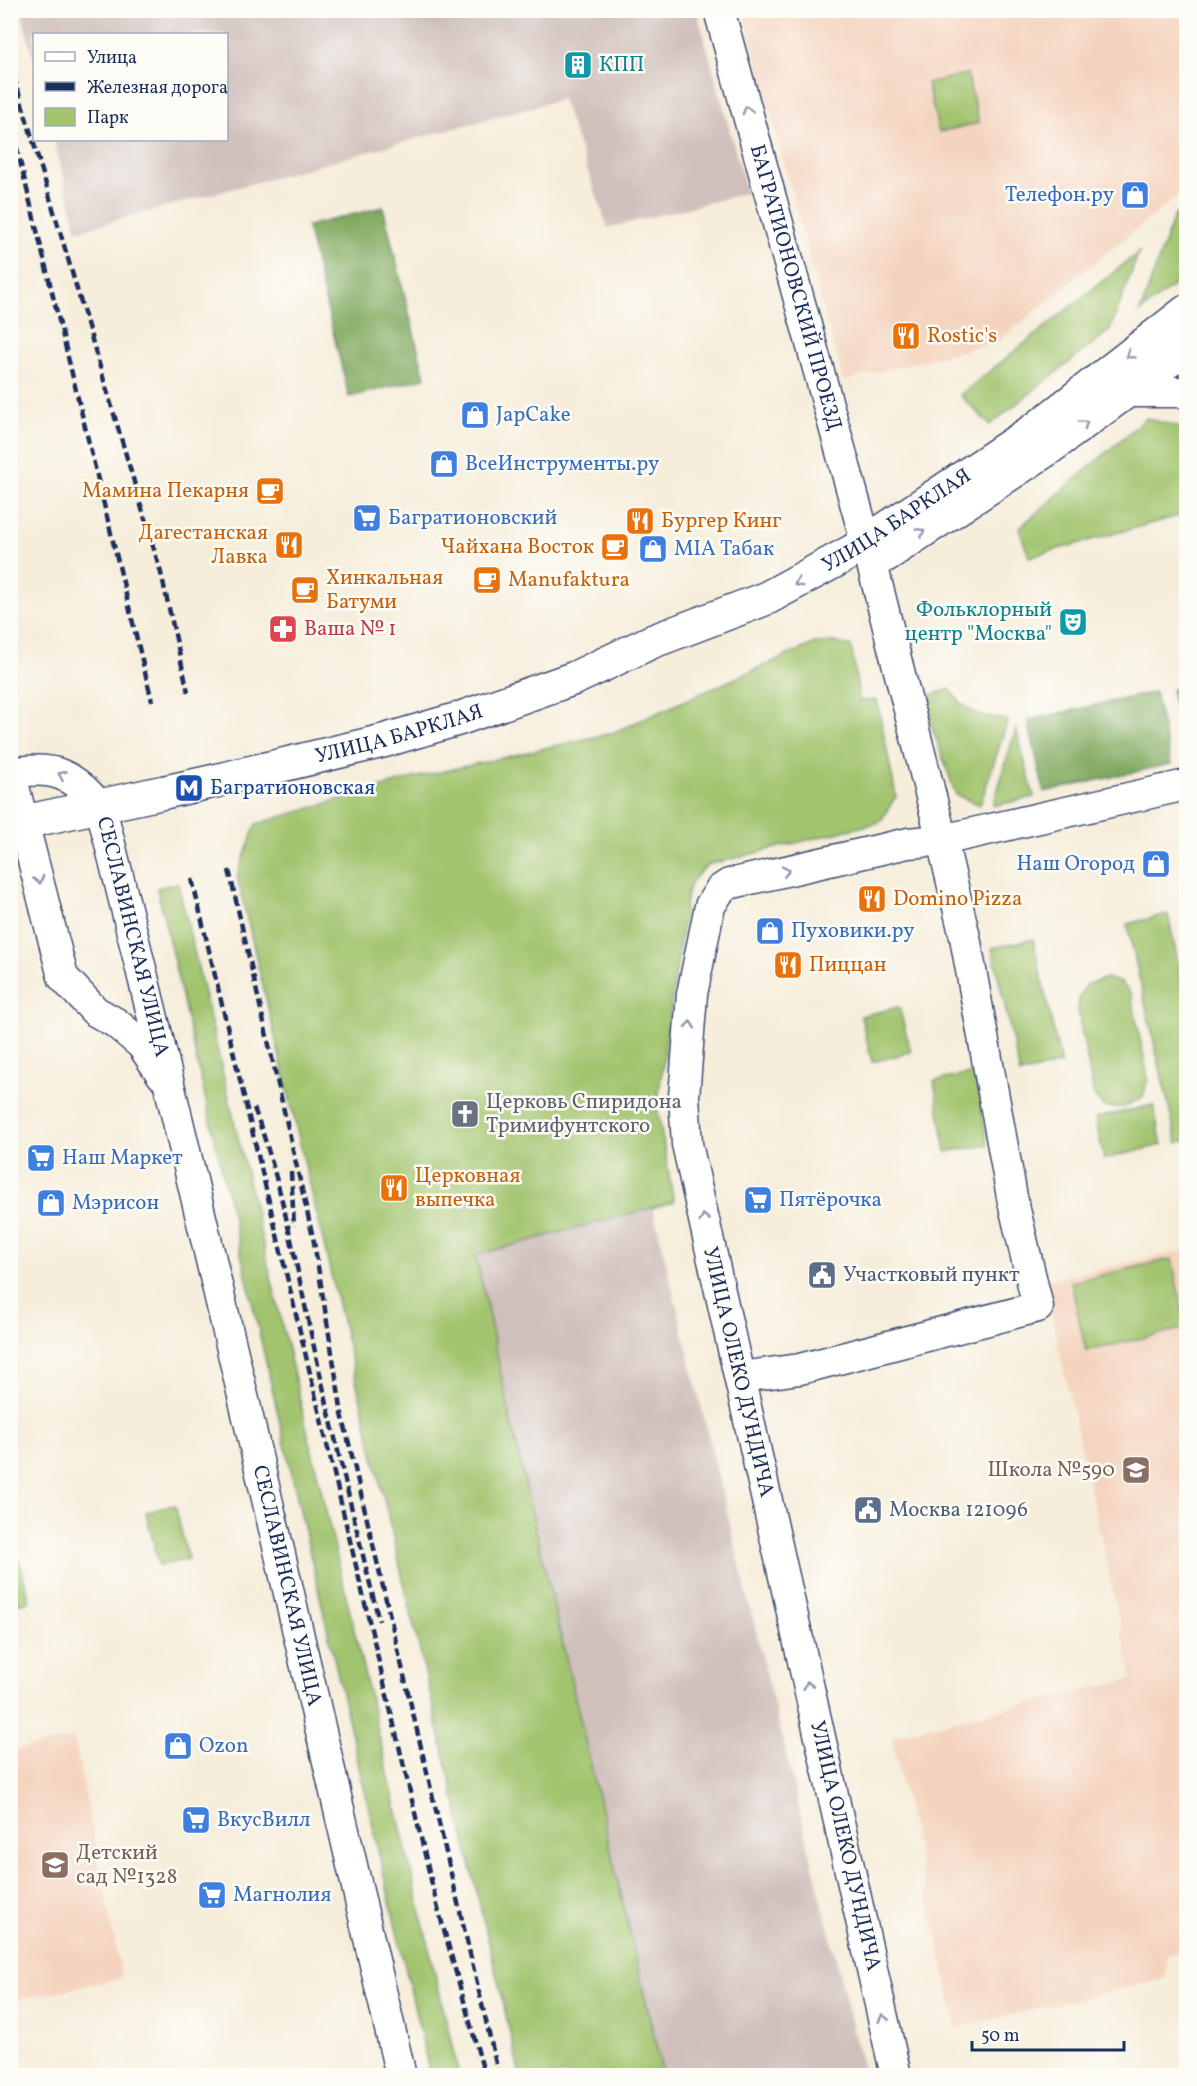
<svg xmlns="http://www.w3.org/2000/svg" width="1197" height="2086" font-family="Vollkorn,serif">
  <style>
    .built { fill: #f4d4bf }
    .industrial { fill: #d0c0bb }
    .green { fill: #a2c46e; stroke: #5e7a66; stroke-width: 1.5 }
    .forest { fill: #81aa61; stroke: #4e6c60; stroke-width: 1.5 }
    .lines { fill: none; stroke-linecap: round; stroke-linejoin: round }
    .minor-casing { stroke: #3c4c71; stroke-width: 33 }
    .major-casing { stroke: #3c4c71; stroke-width: 36 }
    .minor { stroke: #fff; stroke-width: 30 }
    .major { stroke: #fff; stroke-width: 33 }
    .rail { stroke: #1b2f5e; stroke-width: 4.5; stroke-dasharray: 9 4.5; stroke-linecap: butt }
    .major-bridge-casing { stroke: #3c4c71; stroke-width: 36; stroke-linecap: butt }
    .major-bridge { stroke: #fff; stroke-width: 33 }
    .oneway { stroke: #8d97ae }
    .labels { text-anchor: middle; dominant-baseline: central; stroke-width: 5; stroke-linejoin: round; paint-order: stroke }
    .culture-label { font-size: 21px; fill: #0d838f; stroke: #fdfcf7; text-anchor: start }
    .shop-label { font-size: 21px; fill: #366cbe; stroke: #fdfcf7; text-anchor: start }
    .street-label { font-size: 21px; fill: #1b2f5e; stroke: #fdfcf7 }
    .food-label { font-size: 21px; fill: #c56008; stroke: #fdfcf7; text-anchor: start }
    .health-label { font-size: 21px; fill: #be3a42; stroke: #fdfcf7; text-anchor: start }
    .transit-label { font-size: 21px; fill: #164399; stroke: #fdfcf7; text-anchor: start }
    .worship-label { font-size: 21px; fill: #5b616d; stroke: #fdfcf7; text-anchor: start }
    .service-label { font-size: 21px; fill: #4e5e75; stroke: #fdfcf7; text-anchor: start }
    .education-label { font-size: 21px; fill: #785e54; stroke: #fdfcf7; text-anchor: end }
  </style>
  <rect width="100%" height="100%" fill="#fdfcf7"/>
  <filter id="ink" filterUnits="userSpaceOnUse"><feTurbulence type="fractalNoise" baseFrequency=".0167" numOctaves="2"/><feDisplacementMap in="SourceGraphic" scale="12" xChannelSelector="R" yChannelSelector="G"/><feConvolveMatrix kernelMatrix="1 2 1 2 8 2 1 2 1" color-interpolation-filters="sRGB"/></filter>
  <filter id="wash" filterUnits="userSpaceOnUse"><feTurbulence type="fractalNoise" baseFrequency=".008" numOctaves="4" result="noise"/><feDisplacementMap in="SourceGraphic" scale="24" xChannelSelector="R" yChannelSelector="G"/><feGaussianBlur stdDeviation="1.35" result="paint"/><feColorMatrix in="noise" values="0 0 0 0 0 0 0 0 0 0 0 0 0 0 0 0 0 1.4 0 .05"/><feComposite in="paint" operator="in"/></filter>
  <g filter="url(#wash)">
    <rect width="100%" height="100%" fill="#f6edda"/>
    <!-- built -->
    <path class="built" d="M743,11H1186V189L997,342L843,381Z
      M1186,1250V1950L1167,1955L1166,1978L957,2028L891,1736L1132,1679L1044,1281Z
      M74,1738L122,1978L11,2001V1751Z"/>
    <!-- industrial -->
    <path class="industrial" d="M21,11H697L747,193L608,228L562,99L77,231L54,140H226V34H34V62Z
      M653,1209L864,2074L663,2075L513,1431L476,1255Z"/>
    <!-- green -->
    <path class="green" d="M967,74L979,123L939,132L927,83Z
      M1186,206V276L1140,312L1174,216Z
      M1139,252L1110,330L990,425L960,395Z
      M1146,418L1182,428L1186,446V514L1029,557L1019,528Z
      M833,642L851,646L860,701L877,700L896,796L880,822L707,865L692,881L687,893L657,1107L674,1202L476,1255L513,1431L663,2075H520L237,876L256,824L413,778L612,733L815,643Z
      M950,689C967,715 978,716 1008,720L980,805L956,795L922,698Z
      M1016,728L1034,797L993,806Z
      M178,883L459,2075H430L157,888Z
      M1168,914L1186,1001V1140L1177,1143L1127,924Z
      M1033,939L1061,1064L1020,1074L992,948Z
      M1106,978L1122,983L1131,994L1148,1078L1143,1097L1124,1107H1104L1094,1096L1078,1012L1079,998L1086,985Z
      M899,1007L911,1052L872,1062L861,1016Z
      M975,1073L988,1145L946,1152L934,1081Z
      M1153,1105L1162,1145L1104,1159L1095,1118Z
      M1172,1259L1186,1328L1086,1351L1071,1282Z
      M175,1505L188,1559L159,1566L146,1512Z
      M19,1559L30,1601L11,1605V1561Z"/>
    <!-- forest -->
    <path class="forest" d="M383,207L425,378L349,397L307,226Z
      M1186,686V759L1171,690Z
      M1155,692L1171,764L1044,792L1028,720Z"/>
  </g>
  <g filter="url(#ink)">
    <g class="lines">
      <!-- minor casing -->
      <g class="minor-casing">
        <g id="minor">
          <path id="s1" d="M719,10L872,564L942,840L965,937L1012,1197L1038,1307L800,1369L740,1377"/>
          <path d="M1128,392H1186"/>
          <path d="M10,771L63,977L95,1011L116,1023L142,1045L162,1075"/>
          <path id="s2" d="M11,773C55,765 72,774 101,808C207,1229 302,1653 401,2076"/>
          <path d="M896,2076L687,1144L684,1097L692,994L710,906L720,890L729,884L908,843L942,840L1186,785"/>
        </g>
      </g>
      <!-- major casing -->
      <g class="major-casing">
        <g id="major">
          <path d="M886,555L1049,448L1186,348"/>
          <path id="s3" d="M215,781L383,741L458,719L575,678L651,642L767,598L853,551L1037,428L1186,312"/>
          <path d="M10,825L165,792"/>
        </g>
      </g>
      <!-- minor -->
      <use href="#minor" class="minor"/>
      <!-- major -->
      <use href="#major" class="major"/>
      <!-- rail -->
      <path class="rail" d="M10,63L161,573L188,692
        M10,120L152,701
        M229,870L314,1242L342,1414L499,2076
        M192,879L437,1905L485,2076
        M254,1108C282,1183 295,1261 312,1338C333,1432 356,1527 379,1621
        M291,1172L294,1226"/>
      <!-- major-bridge casing -->
      <g class="major-bridge-casing">
        <path id="major-bridge" d="M165,792L215,781"/>
      </g>
      <!-- major-bridge -->
      <use href="#major-bridge" class="major-bridge"/>
    </g>
    <!-- one-way arrows -->
    <defs><path id="oneway-chevron" d="M-2-3.5L2.5 0L-2 3.5" fill="none" stroke-width="1.6" stroke-linecap="round" stroke-linejoin="round" transform="scale(1.5)"/></defs>
    <g class="oneway">
      <use href="#oneway-chevron" transform="translate(747 110) rotate(-105)"/>
      <use href="#oneway-chevron" transform="translate(1130 355) rotate(143)"/>
      <use href="#oneway-chevron" transform="translate(1084 424) rotate(-35)"/>
      <use href="#oneway-chevron" transform="translate(921 532) rotate(-32)"/>
      <use href="#oneway-chevron" transform="translate(798 583) rotate(153)"/>
      <use href="#oneway-chevron" transform="translate(62 775) rotate(-157)"/>
      <use href="#oneway-chevron" transform="translate(786 871) rotate(-13)"/>
      <use href="#oneway-chevron" transform="translate(39 880) rotate(75)"/>
      <use href="#oneway-chevron" transform="translate(690 1025) rotate(-85)"/>
      <use href="#oneway-chevron" transform="translate(704 1218) rotate(-103)"/>
      <use href="#oneway-chevron" transform="translate(808 1685) rotate(-103)"/>
      <use href="#oneway-chevron" transform="translate(883 2018) rotate(-103)"/>
    </g>
  </g>
  <!-- icons -->
  <defs>
    <g id="building-square" transform="scale(1.5)"><rect x="-9" y="-9" width="18" height="18" rx="4" fill="#0f9aa8" stroke="#fdfcf7"/><path d="M-4-6H4V6H1V3H-1V6H-4ZM-2.5-4.3h1.7v1.8h-1.7ZM.8-4.3h1.7v1.8H.8ZM-2.5-1h1.7V.8h-1.7ZM.8-1h1.7V.8H.8Z" fill="#fff"/></g>
    <g id="shop-square" transform="scale(1.5)"><rect x="-9" y="-9" width="18" height="18" rx="4" fill="#3f7fe0" stroke="#fdfcf7"/><path d="M-5-2.5h2.3a2.7 3.5 0 0 1 5.4 0H5L5.5 6h-11ZM-1.5-2.5h3a1.5 2.3 0 0 0-3 0Z" fill="#fff"/></g>
    <g id="restaurant-square" transform="scale(1.5)"><rect x="-9" y="-9" width="18" height="18" rx="4" fill="#e8710a" stroke="#fdfcf7"/><path d="M-5-6h1v4h1v-4h1v4h1v-4h1v5L-1.5 .5V6h-2V.5L-5-1ZM5-6V6H3V1.5H1.5Q1.5-4 5-6Z" fill="#fff"/></g>
    <g id="cafe-square" transform="scale(1.5)"><rect x="-9" y="-9" width="18" height="18" rx="4" fill="#e8710a" stroke="#fdfcf7"/><path d="M-5.5-4.5H6V0H3Q3 3.5 0 3.5H-2.5Q-5.5 3.5-5.5 0ZM3-3.2v2h1.7v-2ZM-6 4.5H4V6H-6Z" fill="#fff"/></g>
    <g id="supermarket-square" transform="scale(1.5)"><rect x="-9" y="-9" width="18" height="18" rx="4" fill="#3f7fe0" stroke="#fdfcf7"/><path d="M-6-5.5h2.5l.6 2H6L4.5 2H-2.5L-4.4-4H-6ZM-1.5 3.2a1.3 1.3 0 1 0 .1 0ZM3 3.2a1.3 1.3 0 1 0 .1 0Z" fill="#fff"/></g>
    <g id="theatre-square" transform="scale(1.5)"><rect x="-9" y="-9" width="18" height="18" rx="4" fill="#0f9aa8" stroke="#fdfcf7"/><path d="M-5-5.5Q0-4 5-5.5V0Q5 5 0 6Q-5 5-5 0ZM-3.3-2.5H-1v1.5H-3.3ZM1-2.5H3.3v1.5H1ZM-2.8 1Q0 5.5 2.8 1Z" fill="#fff"/></g>
    <g id="pharmacy-square" transform="scale(1.5)"><rect x="-9" y="-9" width="18" height="18" rx="4" fill="#e0444e" stroke="#fdfcf7"/><path d="M-2-6h4v4h4v4h-4v4h-4v-4h-4v-4h4Z" fill="#fff"/></g>
    <g id="metro-square" transform="scale(1.5)"><rect x="-9" y="-9" width="18" height="18" rx="4" fill="#1a4fb4" stroke="#fdfcf7"/><path d="M-5.5 5V-5H-3L0 0L3-5H5.5V5H3V-.5L0 4L-3-.5V5Z" fill="#fff"/></g>
    <g id="church-square" transform="scale(1.5)"><rect x="-9" y="-9" width="18" height="18" rx="4" fill="#6b7280" stroke="#fdfcf7"/><path d="M-1.2-6h2.4v3.5h3.3v2.4h-3.3V6h-2.4V-.1h-3.3v-2.4h3.3Z" fill="#fff"/></g>
    <g id="civic-square" transform="scale(1.5)"><rect x="-9" y="-9" width="18" height="18" rx="4" fill="#5c6f8a" stroke="#fdfcf7"/><path d="M-.6-6.5H3V-4.5H.6V-3L4-1V1h2V6H-6V1h2V-1L-.6-3ZM-1.2 2.5V6h2.4V2.5Z" fill="#fff"/></g>
    <g id="school-square" transform="scale(1.5)"><rect x="-9" y="-9" width="18" height="18" rx="4" fill="#8d6e63" stroke="#fdfcf7"/><path d="M0-5L7-2L0 1L-7-2ZM-4 1L0 2.5L4 1V4Q0 6-4 4Z" fill="#fff"/></g>
  </defs>
  <g fill-rule="evenodd">
    <use href="#building-square" x="578" y="65"/>
    <use href="#shop-square" x="1135" y="195"/>
    <use href="#restaurant-square" x="906" y="336"/>
    <use href="#shop-square" x="475" y="415"/>
    <use href="#shop-square" x="444" y="464"/>
    <use href="#cafe-square" x="270" y="491"/>
    <use href="#supermarket-square" x="367" y="518"/>
    <use href="#restaurant-square" x="640" y="521"/>
    <use href="#restaurant-square" x="289" y="545"/>
    <use href="#cafe-square" x="615" y="547"/>
    <use href="#shop-square" x="653" y="549"/>
    <use href="#cafe-square" x="487" y="580"/>
    <use href="#cafe-square" x="305" y="590"/>
    <use href="#theatre-square" x="1073" y="622"/>
    <use href="#pharmacy-square" x="283" y="629"/>
    <use href="#metro-square" x="189" y="788"/>
    <use href="#shop-square" x="1156" y="864"/>
    <use href="#restaurant-square" x="872" y="899"/>
    <use href="#shop-square" x="770" y="931"/>
    <use href="#restaurant-square" x="788" y="965"/>
    <use href="#church-square" x="465" y="1114"/>
    <use href="#supermarket-square" x="41" y="1158"/>
    <use href="#restaurant-square" x="394" y="1188"/>
    <use href="#supermarket-square" x="758" y="1200"/>
    <use href="#shop-square" x="51" y="1203"/>
    <use href="#civic-square" x="822" y="1275"/>
    <use href="#school-square" x="1136" y="1470"/>
    <use href="#civic-square" x="868" y="1510"/>
    <use href="#shop-square" x="178" y="1746"/>
    <use href="#supermarket-square" x="196" y="1820"/>
    <use href="#school-square" x="55" y="1865"/>
    <use href="#supermarket-square" x="212" y="1895"/>
  </g>
  <g class="labels">
    <!-- culture labels -->
    <g class="culture-label">
      <text x="599" y="65">КПП</text>
      <text x="1052" y="610" text-anchor="end">Фольклорный<tspan x="1052" dy="24">центр "Москва"</tspan></text>
    </g>
    <!-- shop labels -->
    <g class="shop-label">
      <text x="1114" y="195" text-anchor="end">Телефон.ру</text>
      <text x="496" y="415">JapCake</text>
      <text x="465" y="464">ВсеИнструменты.ру</text>
      <text x="388" y="518">Багратионовский</text>
      <text x="674" y="549">MIA Табак</text>
      <text x="1135" y="864" text-anchor="end">Наш Огород</text>
      <text x="791" y="931">Пуховики.ру</text>
      <text x="62" y="1158">Наш Маркет</text>
      <text x="779" y="1200">Пятёрочка</text>
      <text x="72" y="1203">Мэрисон</text>
      <text x="199" y="1746">Ozon</text>
      <text x="217" y="1820">ВкусВилл</text>
      <text x="233" y="1895">Магнолия</text>
    </g>
    <!-- street labels -->
    <g class="street-label">
      <text stroke="none"><textPath href="#s1" startOffset="288">БАГРАТИОНОВСКИЙ ПРОЕЗД</textPath></text>
      <text stroke="none"><textPath href="#s3" startOffset="734">УЛИЦА БАРКЛАЯ</textPath></text>
      <text stroke="none"><textPath href="#s3" startOffset="190">УЛИЦА БАРКЛАЯ</textPath></text>
      <text stroke="none"><textPath href="#s2" startOffset="236">СЕСЛАВИНСКАЯ УЛИЦА</textPath></text>
      <text transform="translate(738 1372) rotate(77)">УЛИЦА ОЛЕКО ДУНДИЧА</text>
      <text stroke="none"><textPath href="#s2" startOffset="903">СЕСЛАВИНСКАЯ УЛИЦА</textPath></text>
      <text transform="translate(845 1846) rotate(77)">УЛИЦА ОЛЕКО ДУНДИЧА</text>
    </g>
    <!-- food labels -->
    <g class="food-label">
      <text x="927" y="336">Rostic's</text>
      <text x="249" y="491" text-anchor="end">Мамина Пекарня</text>
      <text x="661" y="521">Бургер Кинг</text>
      <text x="268" y="533" text-anchor="end">Дагестанская<tspan x="268" dy="24">Лавка</tspan></text>
      <text x="594" y="547" text-anchor="end">Чайхана Восток</text>
      <text x="326" y="578">Хинкальная<tspan x="326" dy="24">Батуми</tspan></text>
      <text x="508" y="580">Manufaktura</text>
      <text x="893" y="899">Domino Pizza</text>
      <text x="809" y="965">Пиццан</text>
      <text x="415" y="1176">Церковная<tspan x="415" dy="24">выпечка</tspan></text>
    </g>
    <!-- health labels -->
    <g class="health-label">
      <text x="304" y="629">Ваша № 1</text>
    </g>
    <!-- transit labels -->
    <g class="transit-label">
      <text x="210" y="788">Багратионовская</text>
    </g>
    <!-- worship labels -->
    <g class="worship-label">
      <text x="486" y="1102">Церковь Спиридона<tspan x="486" dy="24">Тримифунтского</tspan></text>
    </g>
    <!-- service labels -->
    <g class="service-label">
      <text x="843" y="1275">Участковый пункт</text>
      <text x="889" y="1510">Москва 121096</text>
    </g>
    <!-- education labels -->
    <g class="education-label">
      <text x="1115" y="1470">Школа №590</text>
      <text x="76" y="1853" text-anchor="start">Детский<tspan x="76" dy="24">сад №1328</tspan></text>
    </g>
  </g>
  <!-- margin -->
  <rect width="1197" height="2086" fill="none" stroke="#fdfcf7" stroke-width="36"/>
  <!-- legend -->
  <rect x="33" y="33" width="195" height="108" fill="#fdfcf7" stroke="#a3aaba" stroke-width="1.5"/>
  <rect x="45" y="52" width="30" height="9" fill="#ffffff" stroke="#a3aaba" stroke-width="1.5"/>
  <text x="87" y="63" font-size="18" fill="#1b2f5e">Улица</text>
  <rect x="45" y="82" width="30" height="9" fill="#1b2f5e" stroke="#a3aaba" stroke-width="1.5"/>
  <text x="87" y="93" font-size="18" fill="#1b2f5e">Железная дорога</text>
  <rect x="45" y="108" width="30" height="18" fill="#a2c46e" stroke="#a3aaba" stroke-width="1.5"/>
  <text x="87" y="123" font-size="18" fill="#1b2f5e">Парк</text>
  <!-- scale -->
  <path d="M972 2041v9h152v-9" fill="none" stroke="#1b2f5e" stroke-width="3"/>
  <text x="981" y="2041" font-size="18" fill="#1b2f5e" stroke="#fdfcf7" stroke-width="4.5" paint-order="stroke">50 m</text>
</svg>
